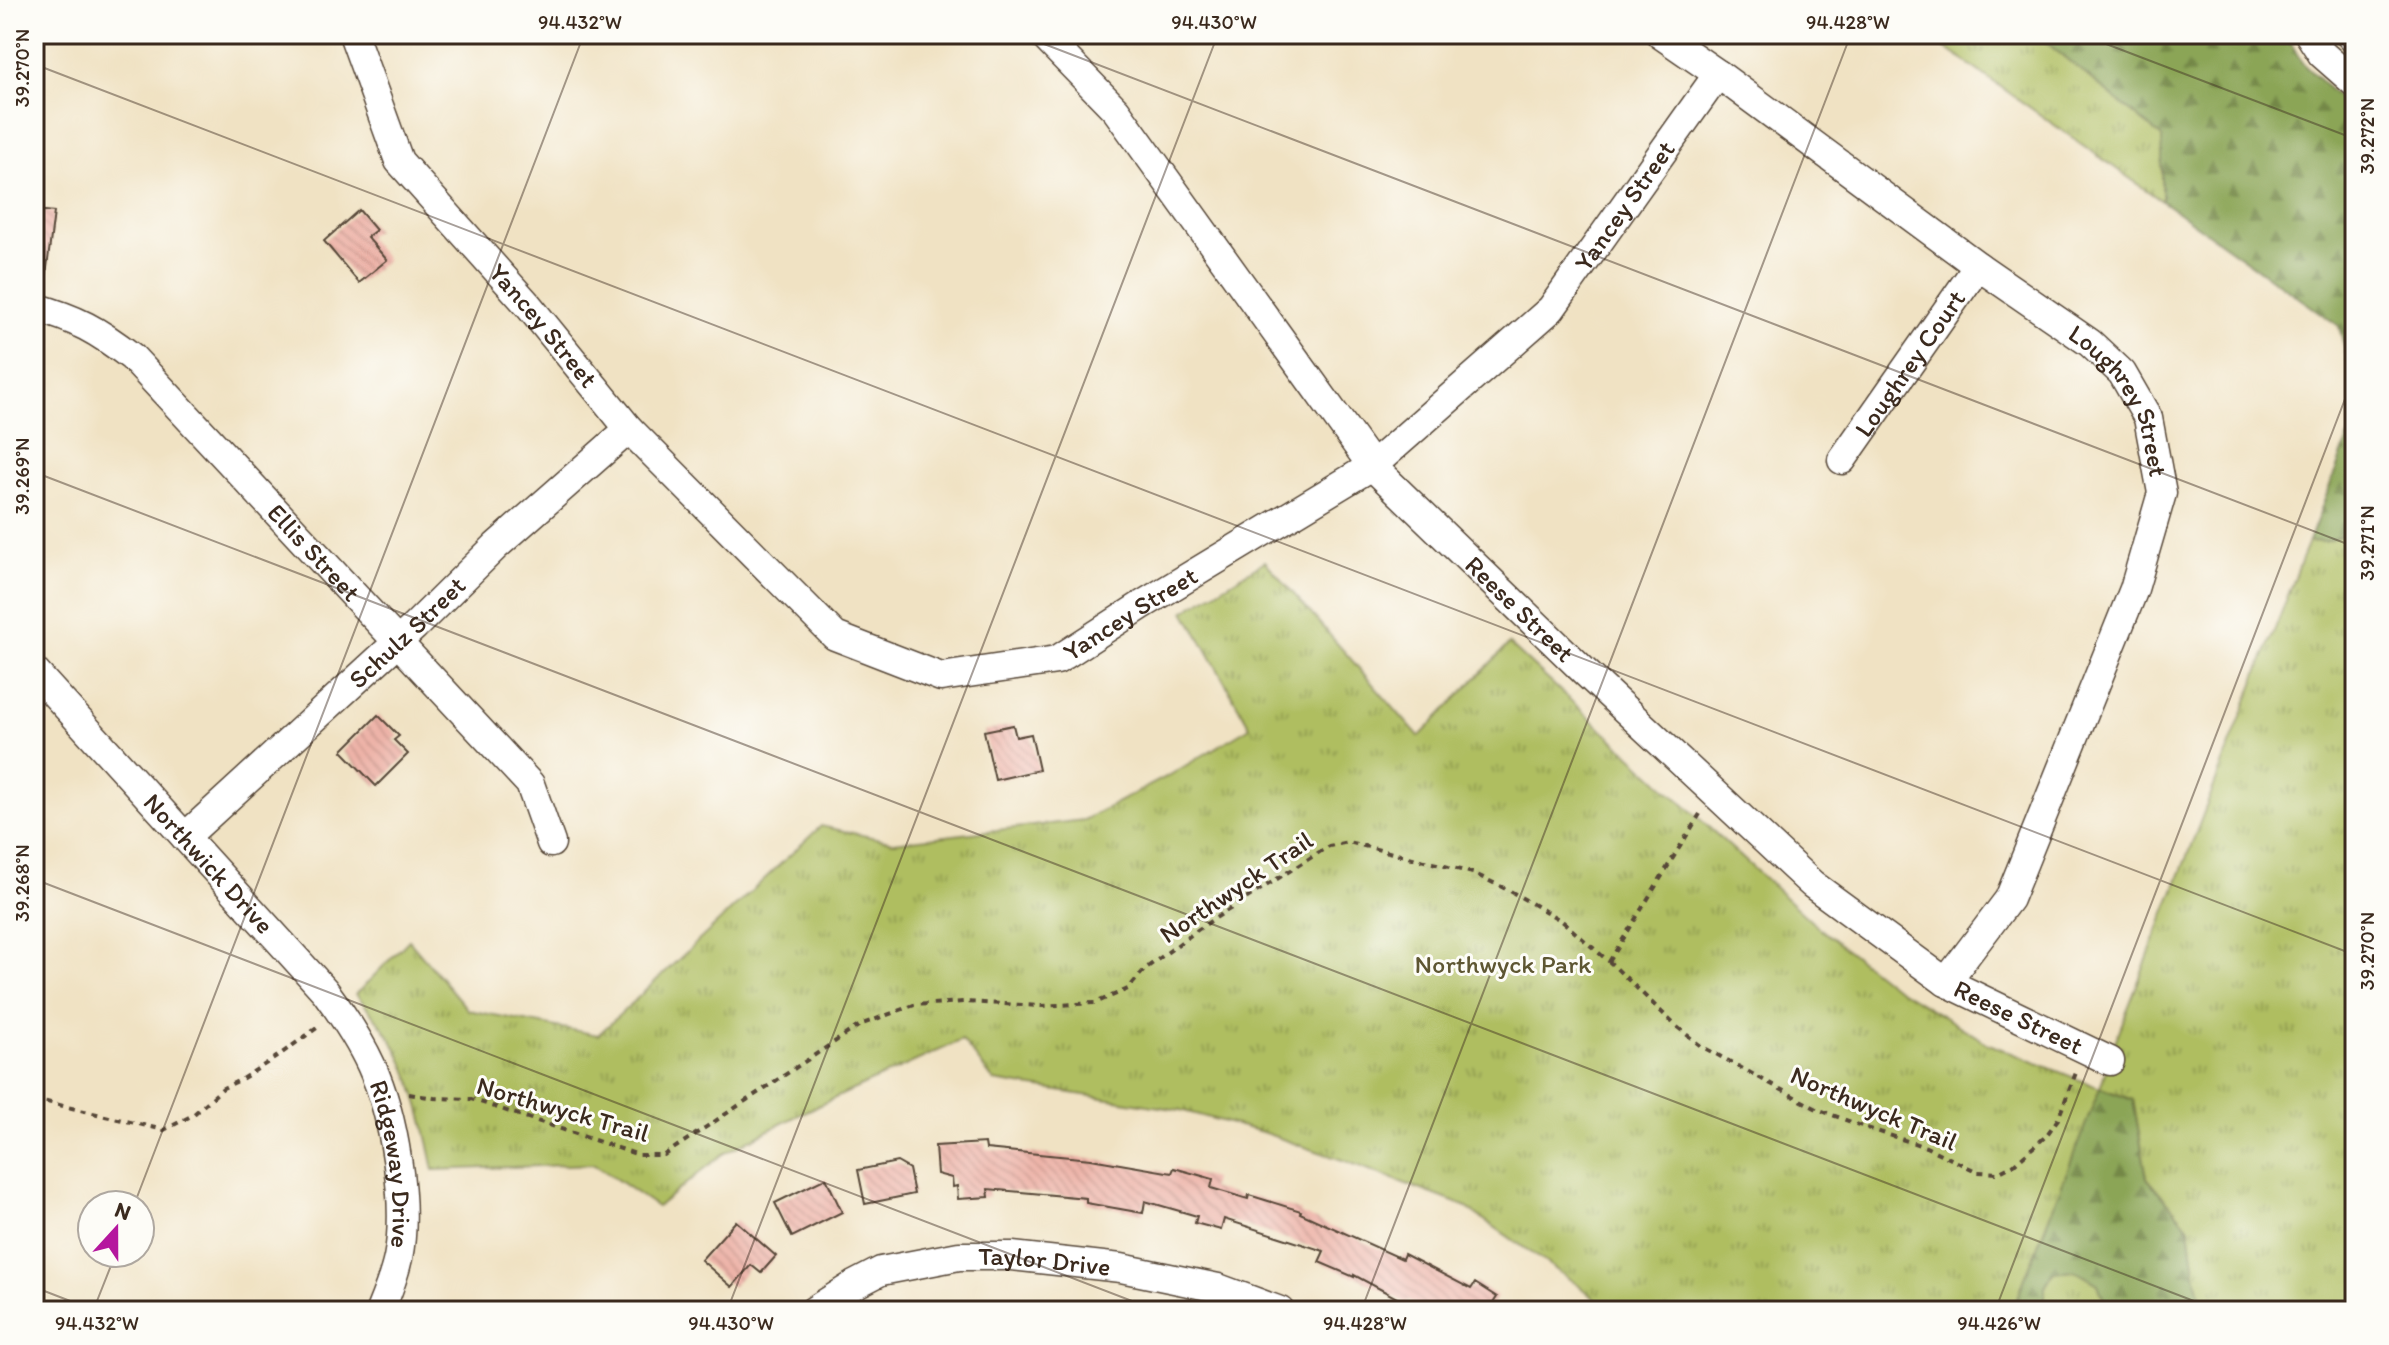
<svg xmlns="http://www.w3.org/2000/svg" width="2389" height="1345" font-family="Itim,sans-serif">
  <style>
    .grass { fill: url(#grass-tufts); stroke: #757440; stroke-width: 2 }
    .forest { fill: url(#forest-firs); stroke: #63683a; stroke-width: 2 }
    .building { fill: url(#building-back-hatch) }
    .lines { fill: none; stroke-linecap: round; stroke-linejoin: round }
    .minor-casing { stroke: #564637; stroke-width: 31 }
    .path { stroke: #564637; stroke-width: 4; stroke-dasharray: 6 6; stroke-linecap: butt }
    .minor { stroke: #fff; stroke-width: 28 }
    .ticks { fill: none; stroke: #3b2a1e; stroke-width: 2; stroke-opacity: 0.45 }
    .labels { text-anchor: middle; dominant-baseline: central; stroke-width: 6; stroke-linejoin: round; paint-order: stroke }
    .street-label { font-size: 26px; fill: #3b2a1e; stroke: #fdfcf7 }
    .park-label { font-size: 26px; fill: #5e5632; stroke: #fdfcf7 }
    .neatline { fill: none; stroke: #3b2a1e; stroke-width: 3 }
    .ticks-label { font-size: 20px; text-anchor: middle; fill: #3b2a1e }
  </style>
  <defs>
    <pattern id="grass-tufts" width="24" height="20" patternUnits="userSpaceOnUse" patternTransform="scale(2)"><rect width="24" height="20" fill="#afbe61"/><path d="M3 7l-1-3M5 7V3M7 7l1-3M15 17l-1-3M17 17v-4M19 17l1-3" fill="none" stroke="#909b4f"/></pattern>
    <pattern id="forest-firs" width="22" height="20" patternUnits="userSpaceOnUse" patternTransform="scale(2)"><rect width="22" height="20" fill="#8ba557"/><path d="M5 1l3.5 6h-7zM16 11l3.5 6h-7z" fill="#738747"/></pattern>
    <pattern id="building-back-hatch" width="6" height="6" patternUnits="userSpaceOnUse" patternTransform="scale(2)"><rect width="6" height="6" fill="#edb2a7"/><path d="M-1 5l2 2M0 0l6 6M5-1l2 2" fill="none" stroke="#cc998f"/></pattern>
  </defs>
  <rect width="100%" height="100%" fill="#fdfcf7"/>
  <filter id="ink" filterUnits="userSpaceOnUse"><feTurbulence type="fractalNoise" baseFrequency=".0125" numOctaves="2"/><feDisplacementMap in="SourceGraphic" scale="16" xChannelSelector="R" yChannelSelector="G"/><feConvolveMatrix kernelMatrix="1 2 1 2 8 2 1 2 1" color-interpolation-filters="sRGB"/></filter>
  <filter id="wash" filterUnits="userSpaceOnUse"><feTurbulence type="fractalNoise" baseFrequency=".006" numOctaves="4" result="noise"/><feDisplacementMap in="SourceGraphic" scale="32" xChannelSelector="R" yChannelSelector="G"/><feGaussianBlur stdDeviation="1.8" result="paint"/><feColorMatrix in="noise" values="0 0 0 0 0 0 0 0 0 0 0 0 0 0 0 0 0 1.4 0 .05"/><feComposite in="paint" operator="in"/></filter>
  <g filter="url(#wash)">
    <rect width="100%" height="100%" fill="#f0e2c3"/>
    <!-- grass -->
    <path class="grass" d="M1926,34H2036L2163,137L2162,201Z
      M2345,534L2355,547V1311H2204L2195,1274L2189,1227L2147,1178L2133,1100L2101,1088L2012,1311H1609L1578,1285L1464,1206L1351,1163L1262,1132L1180,1110L994,1081L962,1040L802,1113L723,1154L657,1207L594,1164L434,1170C425,1125 415,1078 391,1039C381,1023 368,1009 356,994L409,940L468,1010L598,1035L821,826L894,842L1084,820L1170,775L1250,727L1185,611L1265,561L1419,737L1509,644L1813,923L1890,984L1989,1044L2100,1088L2113,1047L2309,541L2325,542Z
      M2074,1270L2098,1284L2108,1311H2045V1286L2054,1272Z"/>
    <!-- forest -->
    <path class="forest" d="M2036,34H2286L2302,63L2355,114V391L2339,326L2162,201V137Z
      M2355,420V547L2345,534L2325,542L2309,541Z
      M2100,1088L2133,1100L2147,1178L2189,1227L2195,1274L2204,1311H2108L2098,1284L2074,1270L2053,1272L2045,1286V1311H2012Z"/>
    <g id="blocks">
      <!-- building -->
      <path class="building" d="M34,210L54,212L46,276H34Z
        M359,210L376,230L367,237L387,260L359,283L324,241Z
        M378,715L399,736L394,740L408,754L376,786L342,751Z
        M1013,725L1016,737L1031,734L1039,770L995,780L984,731Z
        M985,1143L986,1149L1091,1159L1172,1173L1174,1168L1213,1179L1211,1188L1248,1199L1249,1195L1301,1211L1300,1213L1402,1259L1404,1254L1471,1289L1475,1283L1497,1297L1488,1311H1428L1408,1300L1406,1303L1354,1275V1277L1319,1262L1324,1251L1224,1219L1221,1230L1195,1223L1197,1216L1145,1201L1143,1213L1086,1203V1198L988,1189L989,1197L958,1199L957,1186L953,1187L952,1178L937,1174L935,1146Z
        M897,1162L909,1169L914,1194L865,1204L858,1170Z
        M826,1178L842,1212L792,1237L775,1203Z
        M736,1221L776,1256L761,1273L751,1265L732,1287L701,1260Z"/>
    </g>
  </g>
  <g filter="url(#ink)">
    <use href="#blocks" fill-opacity="0" stroke="#564637" stroke-width="2"/>
    <g class="lines">
      <!-- minor casing -->
      <g class="minor-casing">
        <g id="minor">
          <path id="s1" d="M353,34L399,161L528,305L629,429L835,636L941,677L1057,660L1142,605L1372,466L1551,309L1718,74"/>
          <path id="s2" d="M1042,34L1116,110L1372,466L1585,672L1812,884L1946,982L2110,1061"/>
          <path id="s3" d="M1660,34L1718,74L1978,266L2090,343L2122,373L2148,418L2162,493L2134,589L2009,899L1946,982"/>
          <path d="M2309,34L2322,54L2355,83"/>
          <path d="M2349,34L2355,40"/>
          <path id="s4" d="M34,307C77,319 97,330 132,357L530,784L551,843"/>
          <path id="s5" d="M1842,460L1978,266"/>
          <path id="s6" d="M34,671L325,991C342,1014 359,1039 371,1065C394,1115 409,1204 398,1258C394,1277 387,1294 380,1311"/>
          <path id="s7" d="M185,837L414,627L496,546L629,429"/>
          <path id="s8" d="M813,1311L854,1285L881,1271L959,1256H1012L1121,1268L1218,1288L1280,1311"/>
        </g>
      </g>
      <!-- path -->
      <path class="path" d="M1609,962L1700,814
        M409,1094L434,1098L471,1099L639,1155H664L860,1025L914,1005L964,1002L1041,1006L1095,1003L1128,989L1145,969L1203,926L1329,846L1348,842L1473,873L1510,891L1562,921L1613,965L1676,1026L1701,1046L1817,1109L1864,1127L1926,1147L1978,1172L1998,1173L2013,1165L2046,1136L2058,1119L2077,1070
        M34,1099L164,1130L193,1115L223,1088L240,1080L275,1058L321,1025"/>
      <!-- minor -->
      <use href="#minor" class="minor"/>
    </g>
  </g>
  <!-- ticks -->
  <path class="ticks" d="M1018,34L2355,547M2080,34L2355,139M34,64L2355,955M34,472L2220,1311M34,879L1158,1311M134,1205L584,34M34,1287L96,1311M93,1311L116,1253M727,1311L1218,34M1361,1311L1851,34M1995,1311L2355,373"/>
  <g class="labels">
    <!-- street labels -->
    <g class="street-label">
      <text stroke="none"><textPath href="#s1" startOffset="1746">Yancey Street</textPath></text>
      <text stroke="none"><textPath href="#s1" startOffset="354">Yancey Street</textPath></text>
      <text stroke="none"><textPath href="#s5" startOffset="118">Loughrey Court</textPath></text>
      <text stroke="none"><textPath href="#s3" startOffset="596">Loughrey Street</textPath></text>
      <text stroke="none"><textPath href="#s4" startOffset="378">Ellis Street</textPath></text>
      <text stroke="none"><textPath href="#s2" startOffset="750">Reese Street</textPath></text>
      <text stroke="none"><textPath href="#s1" startOffset="1098">Yancey Street</textPath></text>
      <text stroke="none"><textPath href="#s7" startOffset="302">Schulz Street</textPath></text>
      <text stroke="none"><textPath href="#s6" startOffset="260">Northwick Drive</textPath></text>
      <text transform="translate(1236 887) rotate(-34)">Northwyck Trail</text>
      <text stroke="none"><textPath href="#s2" startOffset="1398">Reese Street</textPath></text>
      <text transform="translate(1874 1108) rotate(23)">Northwyck Trail</text>
      <text transform="translate(563 1109) rotate(16)">Northwyck Trail</text>
      <text stroke="none"><textPath href="#s6" startOffset="622">Ridgeway Drive</textPath></text>
      <text stroke="none"><textPath href="#s8" startOffset="244">Taylor Drive</textPath></text>
    </g>
    <!-- park labels -->
    <g class="park-label">
      <text x="1503" y="964">Northwyck Park</text>
    </g>
  </g>
  <!-- margin -->
  <rect width="2389" height="1345" fill="none" stroke="#fdfcf7" stroke-width="88"/>
  <!-- north arrow -->
  <g transform="translate(116 1229) rotate(21)"><circle r="38" fill="#fdfcf7" stroke="#afa8a0" stroke-width="2"/>
  <path d="M0-6L14 30L0 20L-14 30Z" fill="#b5179e"/>
  <text y="-12" font-size="22" font-weight="bold" text-anchor="middle" fill="#3b2a1e">N</text>
  </g>
  <rect x="44" y="44" width="2301" height="1257" class="neatline"/>
  <g class="ticks-label">
    <text x="580" y="29">94.432°W</text>
    <text x="1214" y="29">94.430°W</text>
    <text x="1848" y="29">94.428°W</text>
    <text transform="translate(22 68) rotate(-90)" y="7">39.270°N</text>
    <text transform="translate(2367 136) rotate(-90)" y="7">39.272°N</text>
    <text transform="translate(22 476) rotate(-90)" y="7">39.269°N</text>
    <text transform="translate(2367 543) rotate(-90)" y="7">39.271°N</text>
    <text transform="translate(22 883) rotate(-90)" y="7">39.268°N</text>
    <text transform="translate(2367 951) rotate(-90)" y="7">39.270°N</text>
    <text x="97" y="1330">94.432°W</text>
    <text x="731" y="1330">94.430°W</text>
    <text x="1365" y="1330">94.428°W</text>
    <text x="1999" y="1330">94.426°W</text>
  </g>
</svg>
